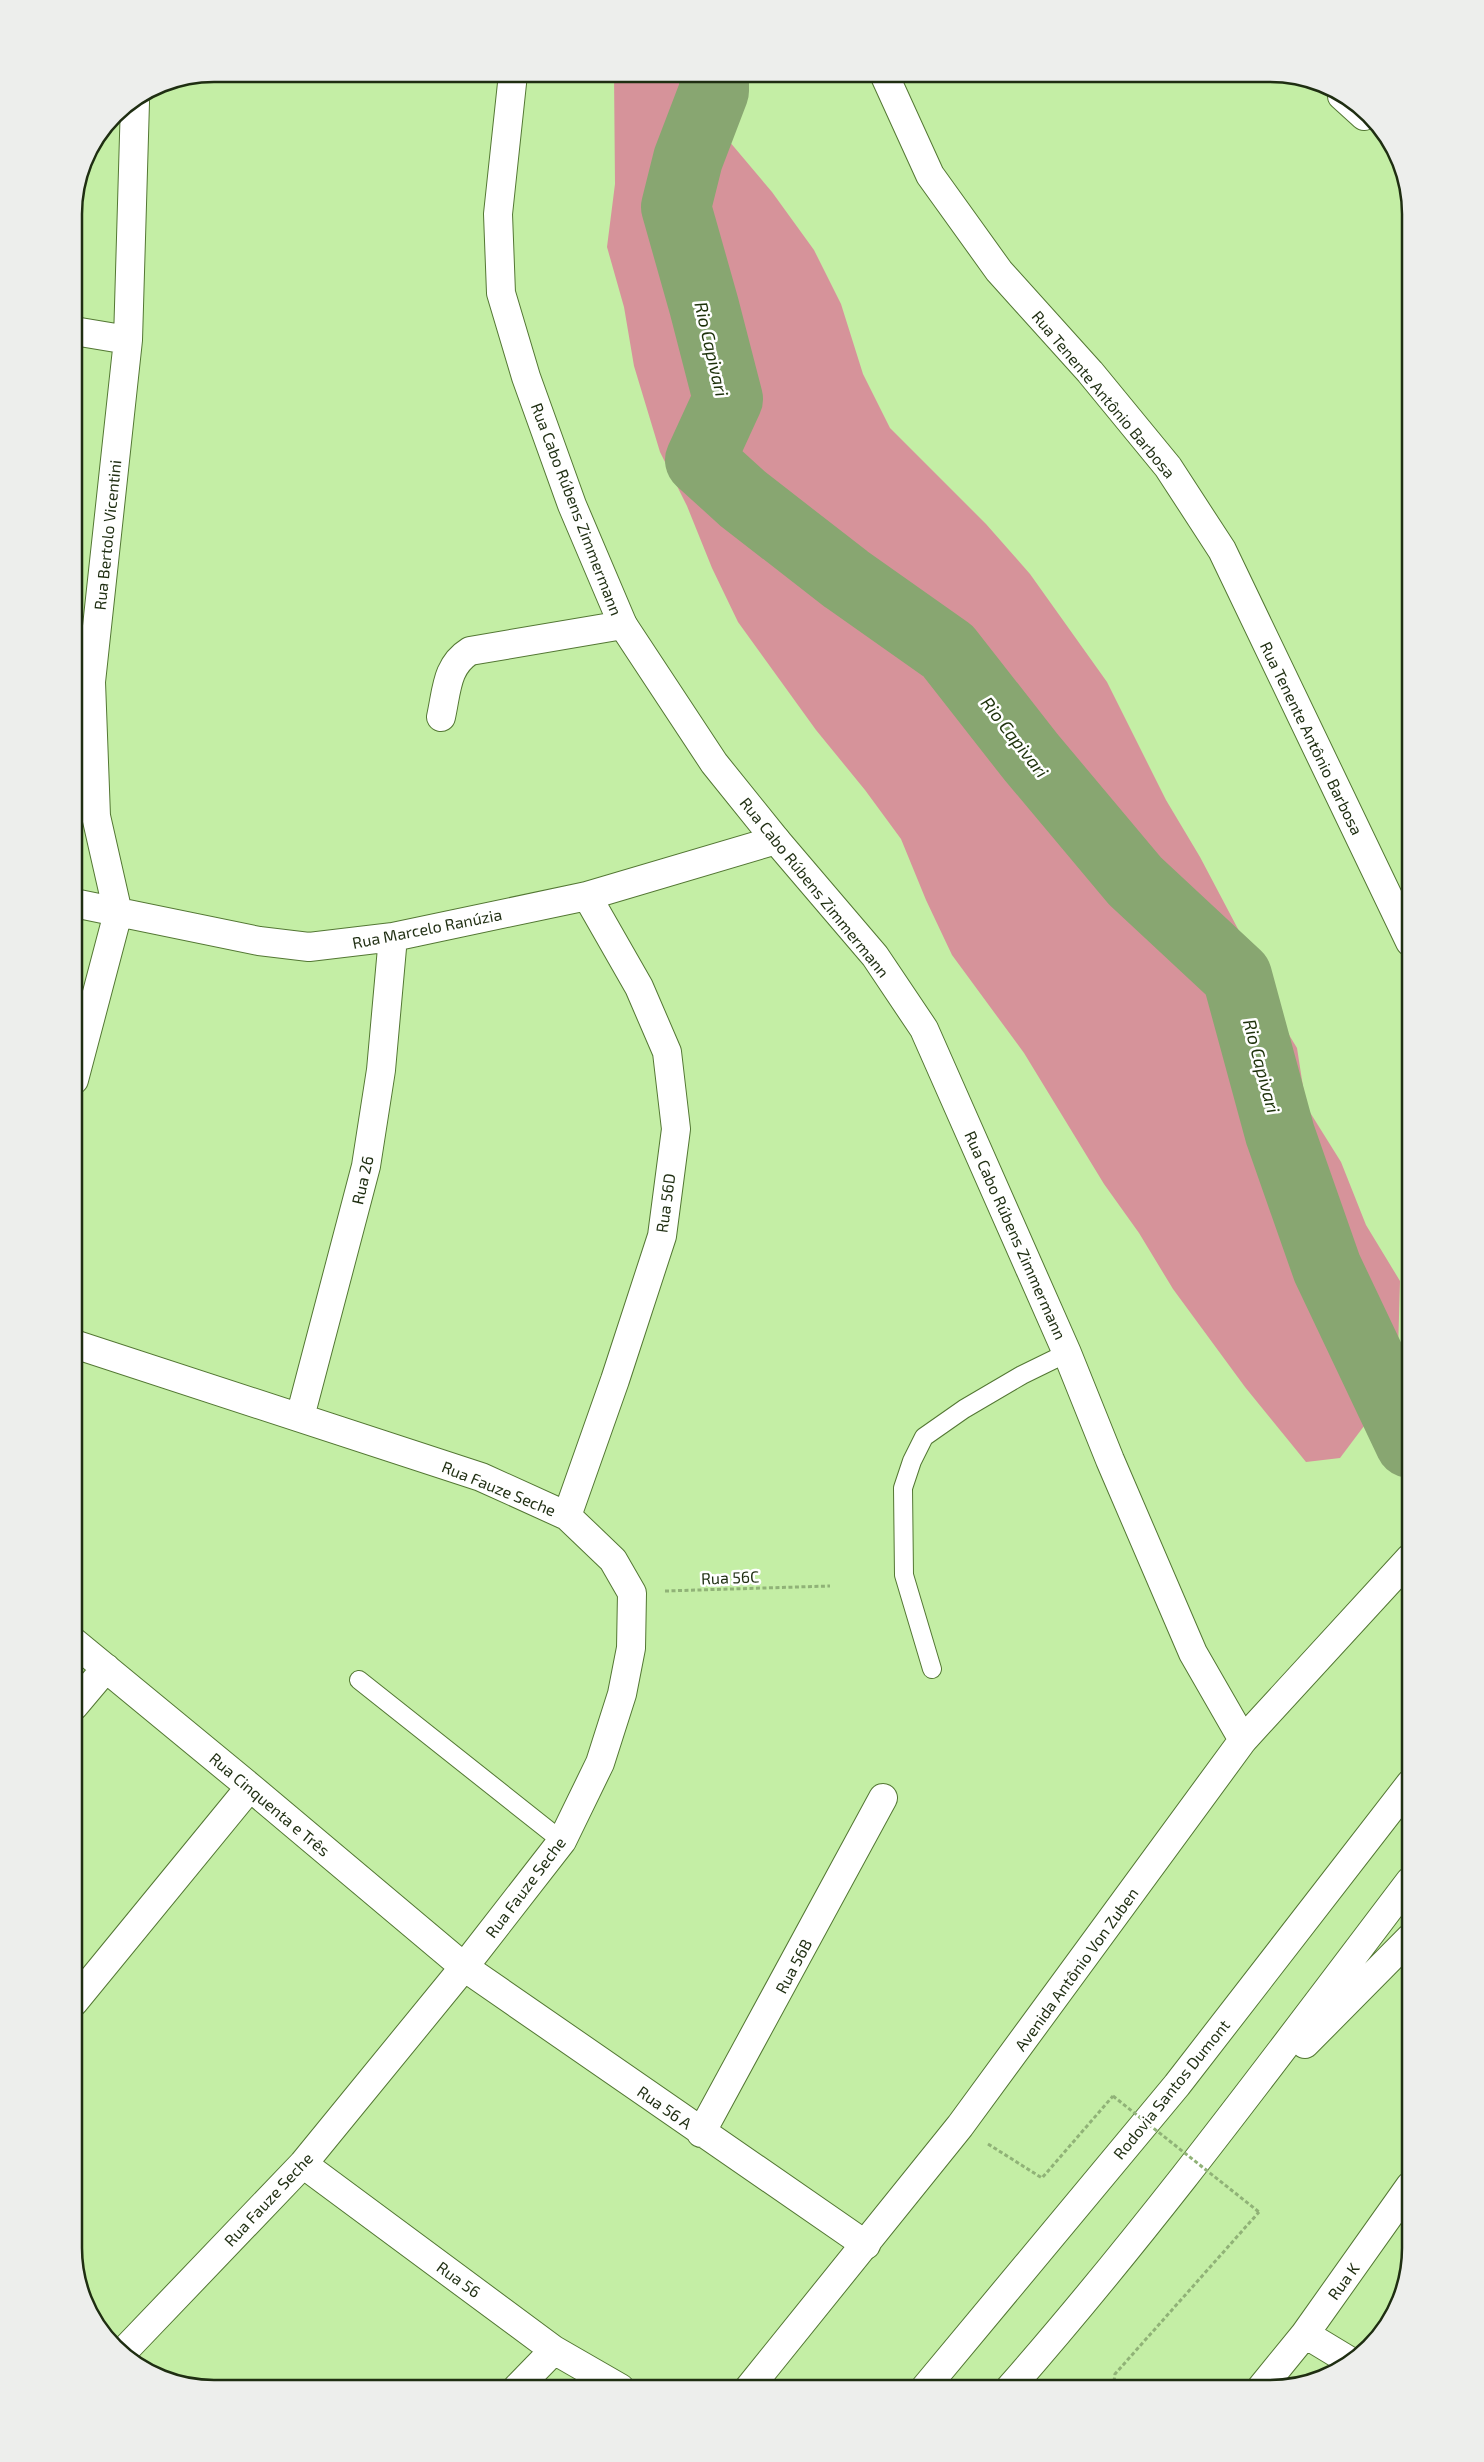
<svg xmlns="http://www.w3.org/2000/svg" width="1484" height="2462" font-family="'Exo 2',sans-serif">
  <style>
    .forest { fill: #d6939a }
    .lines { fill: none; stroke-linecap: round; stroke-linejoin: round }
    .river { stroke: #88a671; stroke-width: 70 }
    .service-casing { stroke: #537733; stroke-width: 20 }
    .minor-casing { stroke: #537733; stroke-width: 30 }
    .tertiary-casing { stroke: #537733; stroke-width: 30 }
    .motorway-casing { stroke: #537733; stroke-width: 30 }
    .path { stroke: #90b277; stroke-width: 3; stroke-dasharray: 4 2.5; stroke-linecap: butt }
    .service { stroke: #fff; stroke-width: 18 }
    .minor { stroke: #fff; stroke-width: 28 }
    .tertiary { stroke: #fff; stroke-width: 28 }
    .motorway { stroke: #fff; stroke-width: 28 }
    .path-bridge { stroke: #90b277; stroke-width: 3; stroke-dasharray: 4 2.5; stroke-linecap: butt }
    .labels { text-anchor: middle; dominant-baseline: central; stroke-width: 5; stroke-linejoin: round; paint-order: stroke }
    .street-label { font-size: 16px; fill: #1f2e12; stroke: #fff }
    .water-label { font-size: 18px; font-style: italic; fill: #1e320b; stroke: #fff }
    .rim { fill: none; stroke: #1f2e12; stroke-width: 2.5 }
  </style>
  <rect width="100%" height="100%" fill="#c4eea5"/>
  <!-- forest -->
  <path class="forest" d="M614,74H719L729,141L772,192L814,250L841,304L863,374L890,428L986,524L1030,574L1107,682L1166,800L1200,857L1238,929L1263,992L1297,1048L1306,1106L1341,1162L1366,1225L1400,1281L1398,1352L1376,1410L1340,1458L1306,1462L1245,1387L1173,1289L1139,1233L1104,1184L1024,1053L952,955L926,900L901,839L865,790L816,730L738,622L712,568L687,506L660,452L634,366L624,307L607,247L615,184Z"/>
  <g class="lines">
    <!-- river -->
    <path class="river" d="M714,74V91L688,159L676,207L704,306L728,399L700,460L743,499L846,579L948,651L1031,757L1135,881L1237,976L1280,1134L1327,1268L1410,1443"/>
    <!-- service casing -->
    <g class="service-casing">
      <path id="service" d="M932,1669L904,1575L903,1488L912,1461L924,1437L964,1409L1022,1375L1067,1353
        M359,1680L562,1841"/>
    </g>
    <!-- minor casing -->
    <g class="minor-casing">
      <path id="minor" d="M884,74L930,175L999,271L1090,372L1168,467L1222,550L1410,942
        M1342,96L1364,116
        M74,331L128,340
        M441,717C447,690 446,666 470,651L623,625
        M74,903L259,941L309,947L393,937L587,896L776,840
        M74,1080L118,913L96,816L91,682L128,340L135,102
        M74,1344L481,1477L567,1516L613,1560L632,1593L631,1648L622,1694L600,1763L562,1841L464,1967L303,2164L124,2351
        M300,1417L366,1166L381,1070L393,937
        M567,1516L615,1380L662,1236L676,1129L667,1052L639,987L587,896
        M74,1642L250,1787L464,1967L866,2245
        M74,1706L106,1668
        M74,2002L250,1787
        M701,2133L883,1798
        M303,2164L554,2350L620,2388
        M1305,2334L1348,2360
        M517,2388L554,2350
        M1261,2388L1305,2334L1410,2186"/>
    </g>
    <!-- tertiary casing -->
    <g class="tertiary-casing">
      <path id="tertiary" d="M513,74L498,214L501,293L526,377L572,505L623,625L714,763L776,840L875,956L924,1029L1067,1353L1110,1460L1193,1653L1243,1740
        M749,2388L960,2126L1243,1740L1410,1558"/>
    </g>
    <!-- motorway casing -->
    <g class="motorway-casing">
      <path id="motorway" d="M1305,2044L1410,1938
        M925,2388L1177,2085L1410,1784
        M1010,2388C1152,2226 1280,2052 1410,1881"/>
    </g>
    <!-- path -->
    <path class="path" d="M665,1591L830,1586
      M988,2144L1042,2178L1113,2096
      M1113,2388L1115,2374L1259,2212"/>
    <!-- service -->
    <use href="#service" class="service"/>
    <!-- minor -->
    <use href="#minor" class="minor"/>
    <!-- tertiary -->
    <use href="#tertiary" class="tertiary"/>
    <!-- motorway -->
    <use href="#motorway" class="motorway"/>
    <!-- path-bridge -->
    <path class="path-bridge" d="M1113,2096L1259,2212"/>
  </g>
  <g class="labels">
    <!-- street labels -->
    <g class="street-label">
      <text transform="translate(1104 394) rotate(50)">Rua Tenente Antônio Barbosa</text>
      <text transform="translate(577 509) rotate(69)">Rua Cabo Rúbens Zimmermann</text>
      <text transform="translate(107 535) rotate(-84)">Rua Bertolo Vicentini</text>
      <text transform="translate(1312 738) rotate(64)">Rua Tenente Antônio Barbosa</text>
      <text transform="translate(815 887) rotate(51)">Rua Cabo Rúbens Zimmermann</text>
      <text transform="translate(427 928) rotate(-11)">Rua Marcelo Ranúzia</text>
      <text transform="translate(362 1180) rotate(-77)">Rua 26</text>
      <text transform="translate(665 1203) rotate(-82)">Rua 56D</text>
      <text transform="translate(1016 1235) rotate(66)">Rua Cabo Rúbens Zimmermann</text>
      <text transform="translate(499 1488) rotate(22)">Rua Fauze Seche</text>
      <text transform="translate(730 1577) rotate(-2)">Rua 56C</text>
      <text transform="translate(270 1804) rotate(40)">Rua Cinquenta e Três</text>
      <text transform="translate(525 1887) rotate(-53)">Rua Fauze Seche</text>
      <text transform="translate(793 1966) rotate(-62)">Rua 56B</text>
      <text transform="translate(1076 1969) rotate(-54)">Avenida Antônio Von Zuben</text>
      <text transform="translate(1171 2089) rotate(-51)">Rodovia Santos Dumont</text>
      <text transform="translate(665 2107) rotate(35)">Rua 56 A</text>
      <text transform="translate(268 2199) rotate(-47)">Rua Fauze Seche</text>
      <text transform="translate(459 2279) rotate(36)">Rua 56</text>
      <text transform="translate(1343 2281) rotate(-54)">Rua K</text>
    </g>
    <!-- water labels -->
    <g class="water-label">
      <text transform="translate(712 349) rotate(77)">Rio Capivari</text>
      <text transform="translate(1015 737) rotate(52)">Rio Capivari</text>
      <text transform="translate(1262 1066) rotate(75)">Rio Capivari</text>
    </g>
  </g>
  <!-- crop -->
  <path d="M0 0H1484V2462H0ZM214 82H1270A132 132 0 0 1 1402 214V2248A132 132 0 0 1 1270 2380H214A132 132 0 0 1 82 2248V214A132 132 0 0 1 214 82Z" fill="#edeeec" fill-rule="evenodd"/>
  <path class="rim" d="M214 82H1270A132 132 0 0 1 1402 214V2248A132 132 0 0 1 1270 2380H214A132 132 0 0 1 82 2248V214A132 132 0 0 1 214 82Z"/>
</svg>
